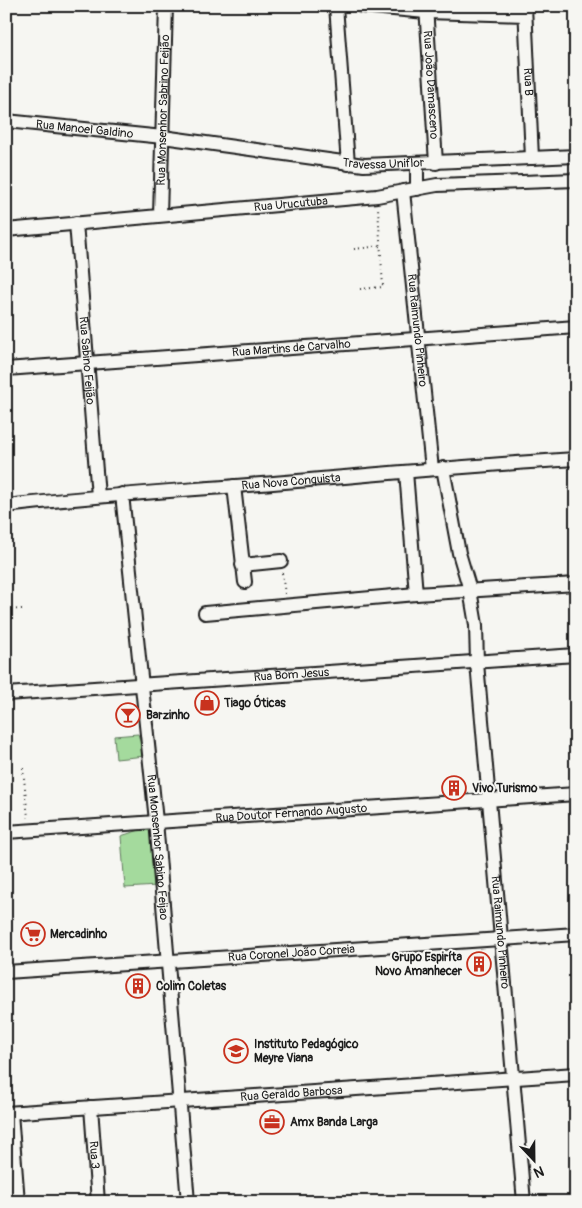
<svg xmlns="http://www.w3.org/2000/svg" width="582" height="1208" font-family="Pangolin,sans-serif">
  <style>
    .green { fill: #a4da9d; stroke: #607b5c }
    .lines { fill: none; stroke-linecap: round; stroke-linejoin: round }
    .minor-casing { stroke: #1c1c1c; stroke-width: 16 }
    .path { stroke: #1c1c1c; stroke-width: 2; stroke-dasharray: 1 4; stroke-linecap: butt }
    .minor { stroke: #f6f6f2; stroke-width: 12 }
    .labels { text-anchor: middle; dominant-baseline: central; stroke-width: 4; stroke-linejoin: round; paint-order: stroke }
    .street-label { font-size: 12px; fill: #1c1c1c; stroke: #f6f6f2 }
    .poi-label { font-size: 12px; font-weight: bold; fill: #1c1c1c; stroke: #f6f6f2; text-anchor: start }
  </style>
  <rect width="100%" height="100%" fill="#f6f6f2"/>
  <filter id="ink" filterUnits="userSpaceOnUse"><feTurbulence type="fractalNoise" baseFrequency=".02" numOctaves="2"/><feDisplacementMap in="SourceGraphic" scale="10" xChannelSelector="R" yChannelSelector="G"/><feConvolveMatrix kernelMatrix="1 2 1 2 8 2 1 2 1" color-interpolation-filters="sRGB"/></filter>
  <g filter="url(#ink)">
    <!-- green -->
    <path class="green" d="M138,734L145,756L116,759L114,736Z
      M152,826L157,886L125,888L121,836Z"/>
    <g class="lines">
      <!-- minor casing -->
      <g class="minor-casing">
        <g id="minor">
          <path d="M336,6L348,164"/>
          <path d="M361,6L426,12L525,15"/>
          <path id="s1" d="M426,6L436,163"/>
          <path id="s2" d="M525,6L532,158"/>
          <path id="s3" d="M6,121L163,137L364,165L576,156"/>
          <path d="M417,163V189"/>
          <path id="s4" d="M403,191L432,469"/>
          <path id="s5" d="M160,215L166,6"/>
          <path id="s6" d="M76,223L98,496"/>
          <path id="s7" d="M6,230L377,196L437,185L576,180"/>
          <path id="s8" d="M6,369L576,327"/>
          <path id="s9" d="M443,468L459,553L470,590L476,625L477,663L524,1202"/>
          <path d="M406,472L416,594"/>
          <path d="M234,486L245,582"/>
          <path id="s10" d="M122,494L156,821L188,1202"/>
          <path id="s11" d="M6,506C83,497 159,492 236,486C349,477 462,466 576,459"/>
          <path d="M242,565L281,561"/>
          <path d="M205,613L416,594L576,584"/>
          <path id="s12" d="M6,694L576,655"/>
          <path id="s13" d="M6,832L576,794"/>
          <path id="s14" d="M6,972L576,934"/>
          <path id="s15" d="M91,1107L98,1202"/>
          <path id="s16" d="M6,1113L576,1074"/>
          <path d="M11,1113L18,1202"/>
        </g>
      </g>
      <!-- path -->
      <path class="path" d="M354,249L381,246
        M360,289L383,287L378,208
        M282,573L285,594
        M6,610L22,609
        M23,768L28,818"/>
      <!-- minor -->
      <use href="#minor" class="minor"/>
    </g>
  </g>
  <!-- icons -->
  <defs>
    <g id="shop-ring" transform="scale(1.25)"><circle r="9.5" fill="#f6f6f2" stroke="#c8321e" stroke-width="1.5"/><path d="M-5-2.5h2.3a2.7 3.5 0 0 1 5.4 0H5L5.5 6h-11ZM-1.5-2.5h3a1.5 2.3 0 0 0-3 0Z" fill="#c8321e"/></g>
    <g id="bar-ring" transform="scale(1.25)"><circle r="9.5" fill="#f6f6f2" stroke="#c8321e" stroke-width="1.5"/><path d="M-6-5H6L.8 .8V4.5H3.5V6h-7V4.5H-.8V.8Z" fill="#c8321e"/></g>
    <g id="building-ring" transform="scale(1.25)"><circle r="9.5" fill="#f6f6f2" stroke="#c8321e" stroke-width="1.5"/><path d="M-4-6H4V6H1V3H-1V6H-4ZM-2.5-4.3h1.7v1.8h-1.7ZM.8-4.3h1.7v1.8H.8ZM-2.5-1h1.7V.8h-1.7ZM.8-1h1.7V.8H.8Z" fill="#c8321e"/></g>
    <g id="supermarket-ring" transform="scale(1.25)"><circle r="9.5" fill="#f6f6f2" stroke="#c8321e" stroke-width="1.5"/><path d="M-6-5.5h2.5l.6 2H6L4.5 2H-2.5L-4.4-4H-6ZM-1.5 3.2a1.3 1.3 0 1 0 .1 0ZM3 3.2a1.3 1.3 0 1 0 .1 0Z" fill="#c8321e"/></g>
    <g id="school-ring" transform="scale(1.25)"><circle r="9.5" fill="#f6f6f2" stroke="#c8321e" stroke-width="1.5"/><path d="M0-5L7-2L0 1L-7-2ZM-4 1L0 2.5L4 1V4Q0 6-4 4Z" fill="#c8321e"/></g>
    <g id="office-ring" transform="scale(1.25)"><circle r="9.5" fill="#f6f6f2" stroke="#c8321e" stroke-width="1.5"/><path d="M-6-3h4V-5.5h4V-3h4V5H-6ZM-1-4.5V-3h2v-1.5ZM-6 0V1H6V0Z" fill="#c8321e"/></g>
  </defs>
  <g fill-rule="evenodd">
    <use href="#shop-ring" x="207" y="703"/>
    <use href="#bar-ring" x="128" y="715"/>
    <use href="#building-ring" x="454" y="788"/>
    <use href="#supermarket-ring" x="33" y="934"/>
    <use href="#building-ring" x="479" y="964"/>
    <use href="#building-ring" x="138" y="986"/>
    <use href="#school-ring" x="236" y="1051"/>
    <use href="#office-ring" x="272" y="1122"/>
  </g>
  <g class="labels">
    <!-- street labels -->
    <g class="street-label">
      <text stroke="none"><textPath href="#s2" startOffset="76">Rua B</textPath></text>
      <text stroke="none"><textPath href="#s1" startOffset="79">Rua João Damasceno</textPath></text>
      <text stroke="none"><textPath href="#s5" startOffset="105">Rua Monsenhor Sabrino Feijão</textPath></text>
      <text stroke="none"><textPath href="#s3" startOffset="79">Rua Manoel Galdino</textPath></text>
      <text stroke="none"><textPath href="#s3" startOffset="380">Travessa Uniflor</textPath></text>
      <text stroke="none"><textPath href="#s7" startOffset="286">Rua Urucutuba</textPath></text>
      <text stroke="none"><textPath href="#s4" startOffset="140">Rua Raimundo Pinheiro</textPath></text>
      <text stroke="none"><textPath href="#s8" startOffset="286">Rua Martins de Carvalho</textPath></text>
      <text stroke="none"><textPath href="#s6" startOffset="138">Rua Sabino Feijão</textPath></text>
      <text stroke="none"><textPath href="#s11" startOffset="286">Rua Nova Conquista</textPath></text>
      <text stroke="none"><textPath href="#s12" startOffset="286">Rua Bom Jesus</textPath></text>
      <text stroke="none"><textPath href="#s13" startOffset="286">Rua Doutor Fernando Augusto</textPath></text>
      <text stroke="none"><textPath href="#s10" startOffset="355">Rua Monsenhor Sabino Feijao</textPath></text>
      <text stroke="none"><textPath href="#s9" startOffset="469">Rua Raimundo Pinheiro</textPath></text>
      <text stroke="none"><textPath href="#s14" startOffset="286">Rua Coronel João Correia</textPath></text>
      <text stroke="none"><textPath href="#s16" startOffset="286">Rua Geraldo Barbosa</textPath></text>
      <text stroke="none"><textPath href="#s15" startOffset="48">Rua 3</textPath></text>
    </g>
    <!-- poi labels -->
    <g class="poi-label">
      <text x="224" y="703">Tiago Óticas</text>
      <text x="146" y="715">Barzinho</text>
      <text x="472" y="788">Vivo Turismo</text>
      <text x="50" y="934">Mercadinho</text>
      <text x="462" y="957" text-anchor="end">Grupo Espiríta<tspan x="462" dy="14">Novo Amanhecer</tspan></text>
      <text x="156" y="986">Colim Coletas</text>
      <text x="254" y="1044">Instituto Pedagógico<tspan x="254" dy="14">Meyre Viana</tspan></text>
      <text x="290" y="1122">Amx Banda Larga</text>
    </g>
  </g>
  <!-- margin -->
  <rect width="582" height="1208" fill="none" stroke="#f6f6f2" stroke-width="25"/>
  <rect x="12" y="12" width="557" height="1183" fill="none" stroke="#1c1c1c" stroke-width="2" filter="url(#ink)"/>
  <!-- north arrow -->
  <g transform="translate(534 1160) rotate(158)" stroke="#f6f6f2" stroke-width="4" paint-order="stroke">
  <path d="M0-4L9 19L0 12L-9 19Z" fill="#1c1c1c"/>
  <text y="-8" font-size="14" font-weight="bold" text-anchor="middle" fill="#1c1c1c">N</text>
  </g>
</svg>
